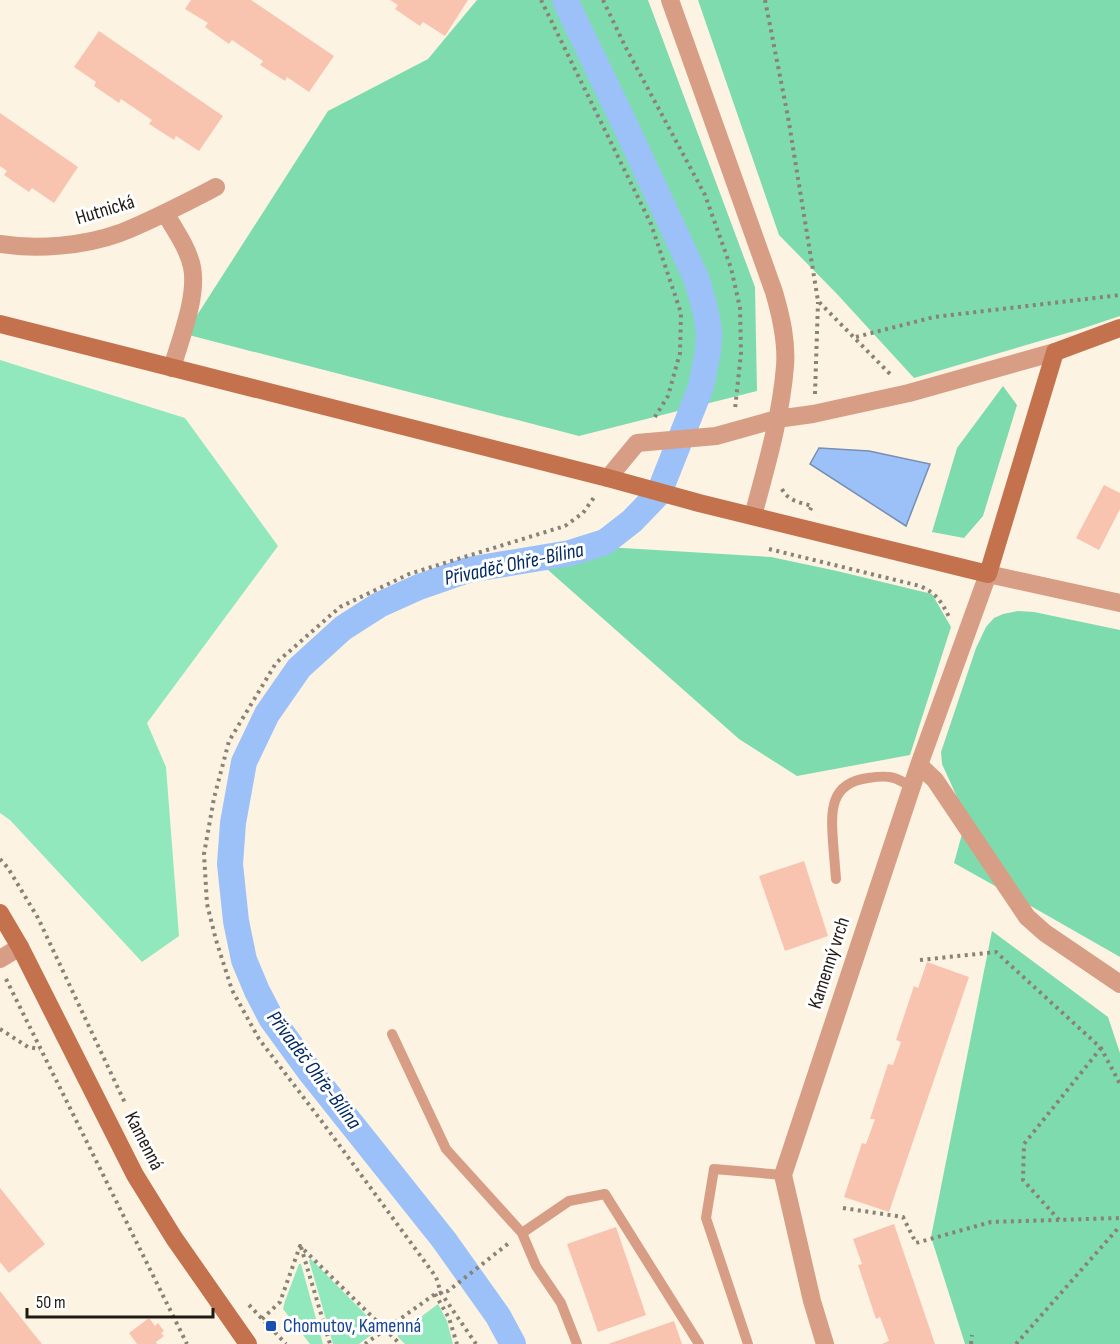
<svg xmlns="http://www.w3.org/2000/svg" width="1120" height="1344" font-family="'Sofia Sans Condensed',sans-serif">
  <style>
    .green { fill: #91e8bd }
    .forest { fill: #7edbae }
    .water { fill: #9cc1f8; stroke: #768fb3; stroke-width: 1.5 }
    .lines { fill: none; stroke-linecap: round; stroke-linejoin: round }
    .canal { stroke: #9cc1f8; stroke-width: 26 }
    .building { fill: #f8c4af }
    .path { stroke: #898277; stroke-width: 4; stroke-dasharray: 3 4.5; stroke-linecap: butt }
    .lane { stroke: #d79e85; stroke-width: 10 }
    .street { stroke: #d79e85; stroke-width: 18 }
    .secondary { stroke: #c3724d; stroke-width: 18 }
    .transit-dot { fill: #1a4fb4; stroke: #fff; stroke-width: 2 }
    .labels { text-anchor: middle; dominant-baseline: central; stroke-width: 6; stroke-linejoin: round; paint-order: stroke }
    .street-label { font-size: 20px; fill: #1f1a13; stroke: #fff }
    .transit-label { font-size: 20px; fill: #164399; stroke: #fff; text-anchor: start }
    .water-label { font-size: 21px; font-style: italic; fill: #002963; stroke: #fff }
  </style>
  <rect width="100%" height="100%" fill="#fdf3e3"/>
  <!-- green -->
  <path class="green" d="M0,360L185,418L278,546L147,723L166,767L179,936L142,962L10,820L0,813Z
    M311,1259L379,1328L378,1330L359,1344H333L309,1260Z
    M299,1264H301L323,1344H310L283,1309L285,1301Z
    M438,1304L447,1321L453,1344H405L398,1337V1334Z"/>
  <!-- forest -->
  <path class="forest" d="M477,0H648L755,287L757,391L579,436L185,334L328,111L428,59Z
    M698,0H1120V316L1081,329L914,378L837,294L779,235Z
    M1003,386L1017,405L983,516L964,538L932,532L957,448Z
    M606,547L771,557L837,571L932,594L951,627L910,755L797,776L739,739L539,562L572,559Z
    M1018,611L1034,612L1120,630V957L1029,905L966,817L942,764L941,752L976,648L986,627L994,618L1003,614Z
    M962,834L1004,891L954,863Z
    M992,931L1108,1017L1120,1053V1344H965L931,1237Z"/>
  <!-- water -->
  <path class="water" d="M819,448L869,451L930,464L906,526L810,464Z"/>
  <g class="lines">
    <!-- canal -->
    <path class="canal" d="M513,1344L498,1316L444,1240L311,1073L271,1018L257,991L244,960L236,921L230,864L233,823L244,762L267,714L299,668L343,628L379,605L419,587L468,570L570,553L605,542L632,521L659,493L701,387L708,351L709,332L706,313L697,280L627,129L565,0"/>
  </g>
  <!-- building -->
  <path class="building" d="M191,0H251L334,56L309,92L287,77L285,81L260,65L263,61L232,40L229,44L205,27L208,23L185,9Z
    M390,0H468L445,36L423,22L420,26L395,9L398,5Z
    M99,31L223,116L199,151L176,136L174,140L149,124L152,120L121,99L119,103L94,86L96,82L74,67Z
    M0,113L78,167L54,203L32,188L29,192L4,175L7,171L0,166Z
    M1104,485L1120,493V509L1099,550L1076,538Z
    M804,861L828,936L785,951L759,876Z
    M927,962L969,977L889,1212L844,1197L862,1143L866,1144L875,1119H870L888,1064L893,1065L901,1042L896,1040L914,986L918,988Z
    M0,1188L45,1244L9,1273L0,1262Z
    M894,1224L935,1344H882L889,1341L880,1317L876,1319L858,1265L862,1264L853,1239Z
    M616,1227L646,1315L598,1332L567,1244Z
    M0,1291L29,1328L42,1344H0Z
    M149,1318L155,1326L158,1323L164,1331L161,1333L164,1336L156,1342L157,1344H137L129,1333Z
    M674,1321L682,1344H608Z"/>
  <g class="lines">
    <!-- path -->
    <path class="path" d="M541,0L651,224L681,313L680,353L668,396L653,420
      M603,0L625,46L705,195L731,268L740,308L741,353L735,409
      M765,0L788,117L818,301L892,376
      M856,337L934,317L1120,295
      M815,394L818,302
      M782,489C788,501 799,502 812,506L810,510
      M769,549L920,586C936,593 942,602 949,617
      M0,859L8,868L38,918L125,1103
      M920,960L996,952L1101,1048L1120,1084
      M6,979L187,1344
      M0,1029L28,1047L40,1049
      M843,1208L903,1217L916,1243L991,1222L1120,1218
      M1059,1220L1023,1180L1024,1144L1101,1048
      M301,1247L330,1344
      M435,1294L449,1318L457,1344
      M249,1305L286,1344
      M262,1319L280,1302L300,1246L400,1344
      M365,1344L435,1294L448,1291L509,1243
      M476,1344L441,1293L436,1277L323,1123L259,1039L232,990L216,940L207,904L204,854L214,798L229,741L276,663L340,607L409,574L565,526L583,513L595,496
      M971,1344L972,1335
      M1016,1344L1120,1226"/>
    <!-- lane -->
    <path class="lane" d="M836,879C835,866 834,854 833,842C831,812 829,783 868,778C888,775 895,776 911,787
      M392,1034L446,1149L522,1233
      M577,1344L561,1303L536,1266L522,1233L569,1201L605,1194L699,1344
      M748,1344L706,1218L714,1169L783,1175"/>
    <!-- street -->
    <path class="street" d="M670,0L774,292C781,316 787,341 785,366C781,417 766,467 753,516
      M165,213C175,230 188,248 192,267C198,296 180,340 172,368
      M0,244C37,250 84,246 120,233C153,220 185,203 216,187
      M608,478L637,443L716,436L777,419L813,414L909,393L1055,352
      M919,765L935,780L1027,917L1045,933L1120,984
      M0,959L20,947
      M825,1344L812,1301L783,1175L919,765L988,574L1120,603"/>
    <!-- secondary -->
    <path class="secondary" d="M0,324L608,478L699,503L988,574L1055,352L1120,328
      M0,913L20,947L135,1175L174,1238L248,1344"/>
  </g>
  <!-- markers -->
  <rect class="transit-dot" x="265" y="1320" width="12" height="12" rx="3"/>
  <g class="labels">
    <!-- street labels -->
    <g class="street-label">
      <text transform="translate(105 210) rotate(-17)">Hutnická</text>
      <text transform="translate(829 963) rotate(-72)">Kamenný vrch</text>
      <text transform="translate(144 1141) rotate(63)">Kamenná</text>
    </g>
    <!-- transit labels -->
    <g class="transit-label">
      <text x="283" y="1326">Chomutov, Kamenná</text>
    </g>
    <!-- water labels -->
    <g class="water-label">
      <text transform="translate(514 564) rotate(-12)">Přivaděč Ohře-Bílina</text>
      <text transform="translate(314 1070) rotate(53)">Přivaděč Ohře-Bílina</text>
    </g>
  </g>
  <!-- scale -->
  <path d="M27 1308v9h186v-9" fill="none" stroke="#1f1a13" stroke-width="3"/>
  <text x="36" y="1308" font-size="18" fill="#1f1a13" stroke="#ffffff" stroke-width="4.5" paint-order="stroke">50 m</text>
</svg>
